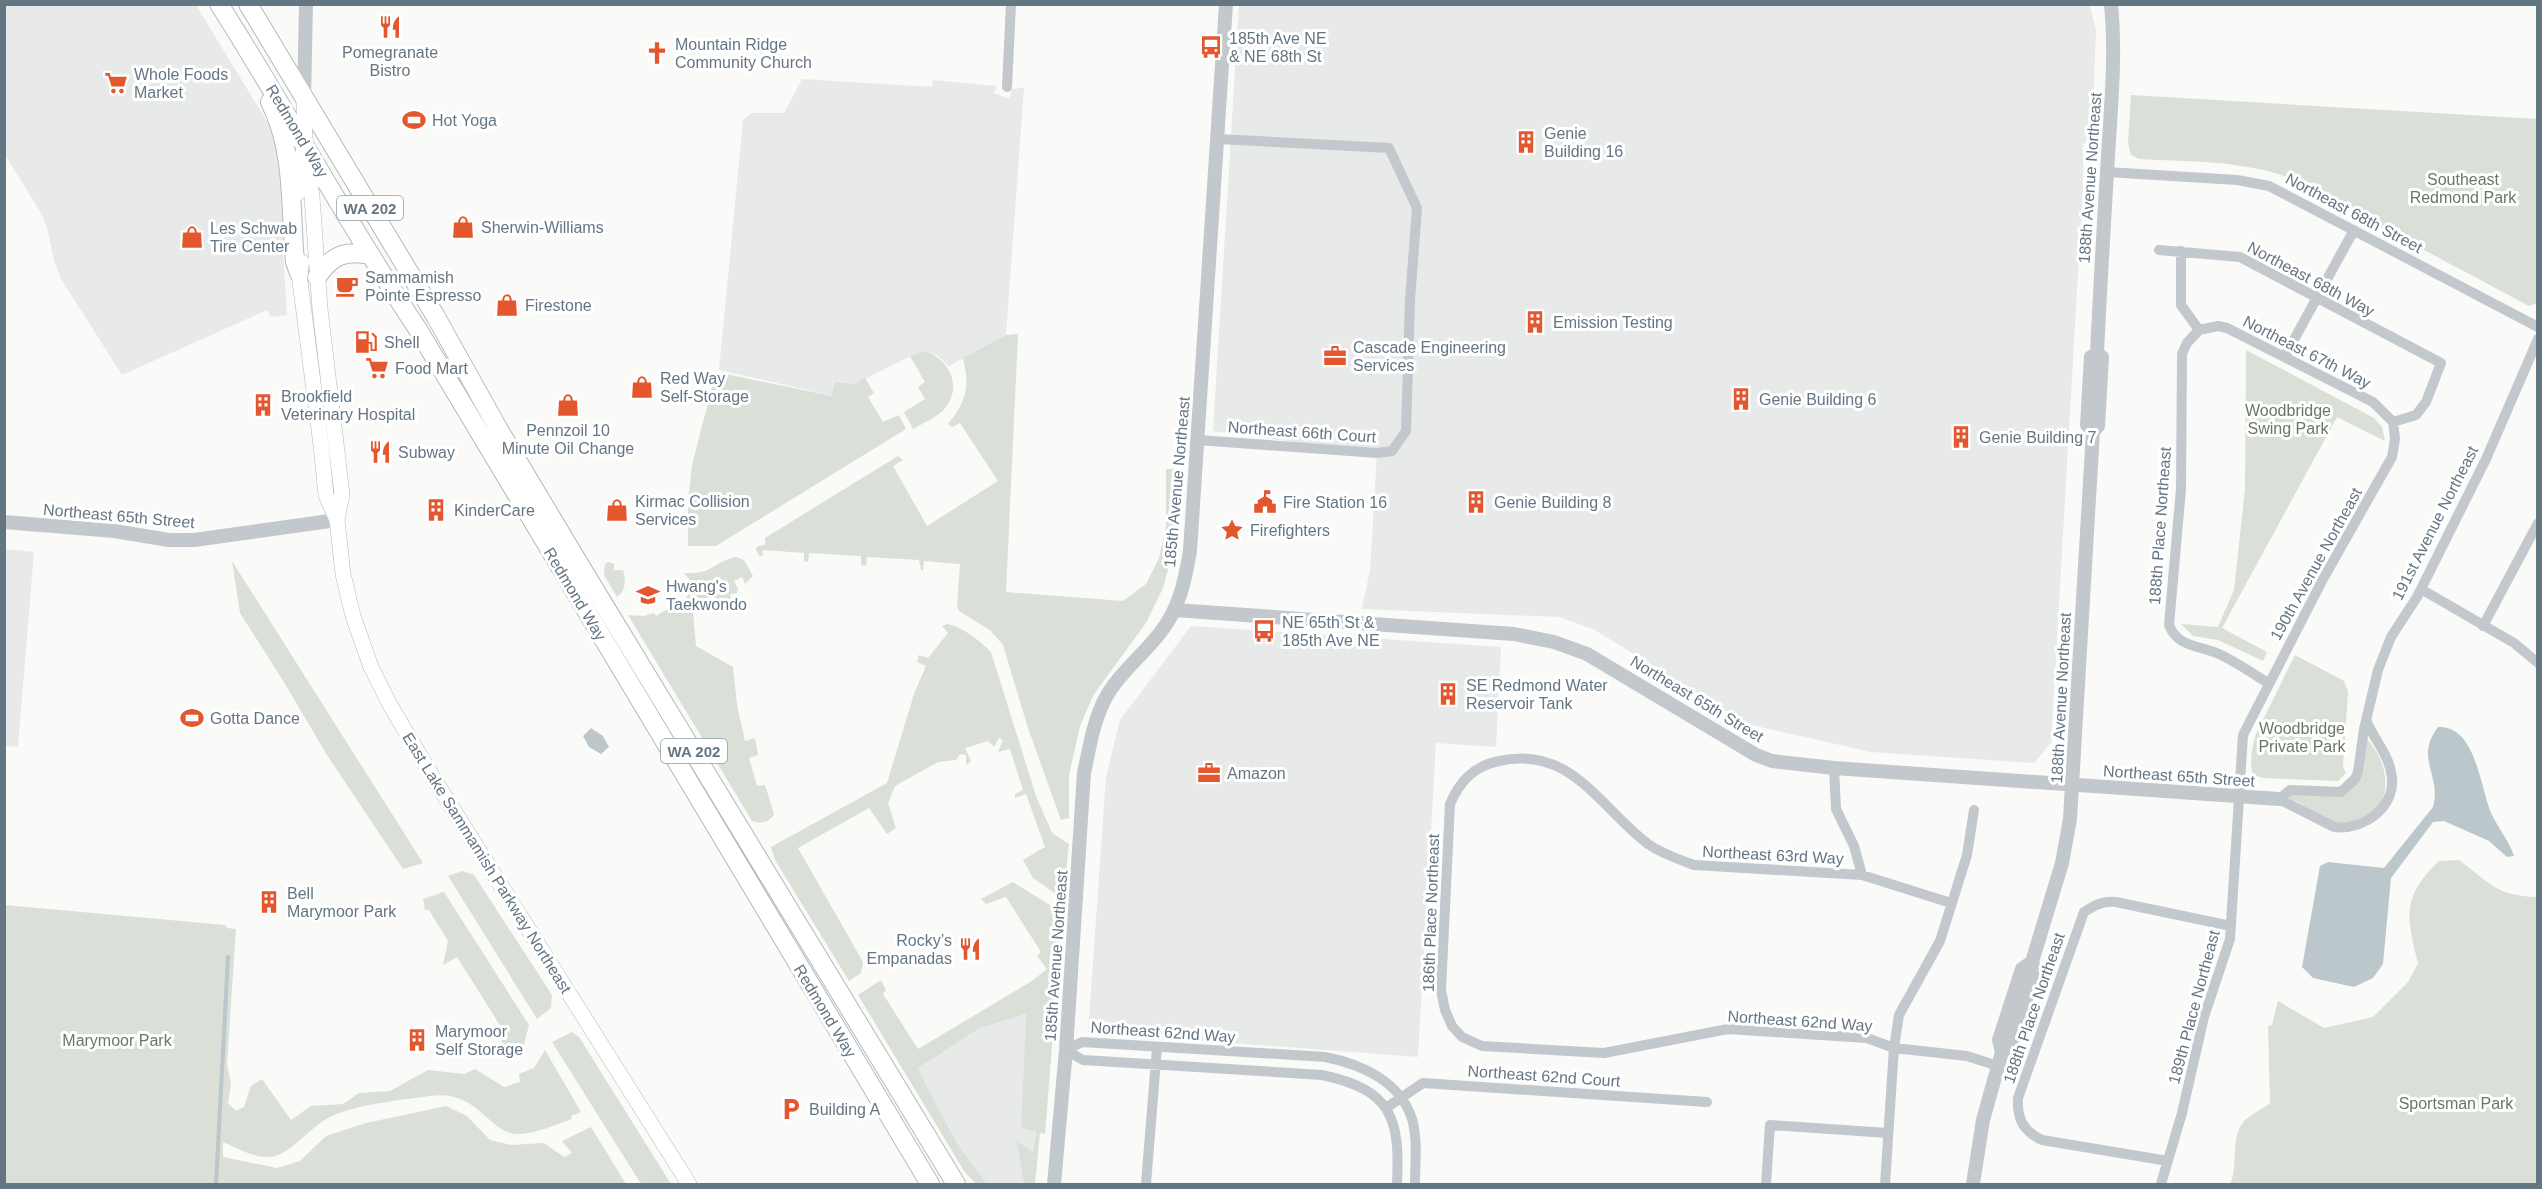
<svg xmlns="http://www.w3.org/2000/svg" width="2542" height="1189" font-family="Arial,sans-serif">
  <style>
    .built { fill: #e8e9e9 }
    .green { fill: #dadfd7 }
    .water { fill: #bbc7cb }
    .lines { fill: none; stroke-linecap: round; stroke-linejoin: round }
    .stream { stroke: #bbc7cb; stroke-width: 4 }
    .secondary-casing { stroke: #b3babf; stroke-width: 16 }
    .primary-casing { stroke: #b5babe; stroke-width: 20 }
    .minor { stroke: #c3c8cc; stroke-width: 10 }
    .tertiary { stroke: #c3c8cc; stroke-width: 14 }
    .secondary { stroke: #fff; stroke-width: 15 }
    .primary { stroke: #fff; stroke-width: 18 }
    .labels { text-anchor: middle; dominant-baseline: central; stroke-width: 6; stroke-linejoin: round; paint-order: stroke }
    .shield { fill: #fff; stroke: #939fa8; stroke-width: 1.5 }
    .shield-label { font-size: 15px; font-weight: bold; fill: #657683 }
    .poi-label { font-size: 16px; fill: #657683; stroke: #fff; text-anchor: start }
    .street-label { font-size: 16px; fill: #657683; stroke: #fff }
    .park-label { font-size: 16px; fill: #687a64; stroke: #fff }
  </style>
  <rect width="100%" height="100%" fill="#fafaf8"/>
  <!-- built -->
  <path class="built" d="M5,5H196L277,138L283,166V250L287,315L271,317L267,310L122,375L61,279L54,261L47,227L41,213L5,155Z
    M1239,5H2090L2096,31L2092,138L2083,144V186L2051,743L2034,763L1871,752L1747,724L1595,630L1559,617L1362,609L1370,570L1377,453L1213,431Z
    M802,79L932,87L933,80L997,86L994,93L1010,99L1011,89L1024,88L1006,335L949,366L937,355L925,351L913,355L855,384L835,382L833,396L719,370L743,120L751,113H784Z
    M5,549L34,552L18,747L5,746Z
    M1191,626L1501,647L1496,747L1436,743L1418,1057L1088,1032L1106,777L1120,720Z
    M1026,1014L1021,1126L1036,1132L1033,1152L1018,1142L1024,1184H987L975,1170L939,1111L918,1068L980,1028Z"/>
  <!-- green -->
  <path class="green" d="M2131,95L2537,119V303L2529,306L2287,177C2240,160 2188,162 2139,159L2131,155L2128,143Z
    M1018,334L1006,592L1123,601L1146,584L1159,558L1166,526V469H1182L1175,543L1163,588L1146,623L1094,694L1080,726L1069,775V818L1061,820L1028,728L1003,645L990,630L959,611L957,606L960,564L924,561L923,570H921L919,560L867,557L866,566L861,565V556L809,553L808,562L804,561V553L763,550L762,556H759L756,549L758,546L765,545V538L898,456L903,460L893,466L927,526L998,481L960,423L952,427L948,424C967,400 970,388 963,358L1006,335Z
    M2246,350L2374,418L2382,427L2385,441L2337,417L2222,628L2267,652L2263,661L2218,640L2193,636L2181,624L2218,627L2234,590L2245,489Z
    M925,351C949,359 963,386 945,408C938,417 923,423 913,429L904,412L925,399L918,387L925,382L910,356Z
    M716,372L832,396L835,382L855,384L865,378L874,393L868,397L883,422L899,415L906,429L716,546H688V503L692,465Z
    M736,557L744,560L753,576L745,584L742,577L734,581L738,589L737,593L730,594L731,600L692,601L696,646L733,667L737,705L745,741L755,738L758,755L749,758L757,786L765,785L774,814C769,823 760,824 752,821L628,615L644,616L654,613L656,616L685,599L695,586L684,573C714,575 712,562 736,557Z
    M232,561L423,863L403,869L327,755L282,679L240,613Z
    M609,562L614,564V570H623C626,580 626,591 617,597L604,575L605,564Z
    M947,624C963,627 979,640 991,652L1036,796L1052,833L1069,844L1063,899L1033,878L1023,860L1045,847L1026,794L1015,798V794L1023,790L1010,749L998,752L1003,740L999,738L994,747L988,741L965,748L971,761L966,765V755L960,754L956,760L938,762L895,786L888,803L896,828L887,834L869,808L798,848L863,962L861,973L849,981L775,860L771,847L887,783L914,694L926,666L917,662L919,655L928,658L948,633L942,626Z
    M2295,655L2344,681L2348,692L2343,767L2346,773L2338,781L2263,778L2253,775C2249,762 2252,747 2256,734Z
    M2367,739C2396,770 2393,823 2342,823C2321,823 2307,802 2287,799V794L2336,796L2359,782L2364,767Z
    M2459,860C2489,882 2496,896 2537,897V1184H2230C2239,1166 2230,1141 2242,1124C2247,1116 2261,1110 2269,1104L2270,1101L2268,1026L2272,1025L2278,1001L2324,1028L2373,1017L2408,982L2418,963C2406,917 2402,896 2439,861Z
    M462,871L474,875L552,995L551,1008L537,1019L448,876Z
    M1013,882L1048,904L1063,909L1045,1134L1040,1133L1035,1184H1024L1017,1141L1033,1152L1036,1132L1021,1127L1026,1014L980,1028L918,1068C937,1108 959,1150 987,1184H976L964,1171L858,995L881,980L886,990L883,994L918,1049L1032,981L1047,969L1037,956L1041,952L1006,897L986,904L981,899Z
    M444,892L529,1025L522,1052L514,1055L505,1051L501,1039L503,1030L457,957L443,965L448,941L429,910H425L423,899Z
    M5,905L225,925L227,928L236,929L227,1064L231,1083L228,1103L236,1111L244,1107L251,1086L262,1079L291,1120L311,1106L343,1104L359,1093L390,1091L428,1070L464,1074L475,1069L504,1087L520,1082L519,1074L534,1068L545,1050L581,1112L571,1116L572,1119C556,1124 536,1134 519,1134C488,1135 480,1089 430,1096C402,1100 347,1105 323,1121C309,1130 292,1151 275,1156C259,1161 238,1148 223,1142V1157L277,1168L300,1161L326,1136L366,1123L446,1106L467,1116L490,1140L511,1145L544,1143L564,1157L572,1153L562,1141L591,1127L626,1184H5Z
    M572,1032L579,1037L671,1184H641L552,1042Z"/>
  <!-- water -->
  <path class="water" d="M2438,727C2477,725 2480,790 2492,815C2499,829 2509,841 2514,856L2507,857L2489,841L2444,821L2433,822L2391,878L2383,964L2373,978L2354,987L2313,978L2302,967L2320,866L2328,862L2384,868L2433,807C2442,775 2414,759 2438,727Z
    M591,728L603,736L609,747L601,754L589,747L583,736Z"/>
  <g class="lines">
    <!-- stream -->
    <path class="stream" d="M216,1184L228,957"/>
    <!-- secondary casing -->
    <g class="secondary-casing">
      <path id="secondary" d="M304,99L305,143L312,197L320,309L342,494L337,520
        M298,193V175L305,143
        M302,262L299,273L321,445L326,495L337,520L343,574L353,616L371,667L390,705L432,776L689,1184"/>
    </g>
    <!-- primary casing -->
    <g class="primary-casing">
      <path id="primary" d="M219,4C287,111 347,223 417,328L930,1184
        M248,4L436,317L499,430L578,562L956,1184
        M270,102C295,151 290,209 295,262L299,273
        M317,277C332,255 345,250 371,255"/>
    </g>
    <!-- minor -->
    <path class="minor" d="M1007,87L1011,4
      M2107,172L2237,180L2269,186L2538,327
      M2159,250L2240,257L2441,363L2426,402L2416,415L2393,422
      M2181,251V305L2199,330
      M2199,330L2187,343L2182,354L2181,489L2169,625C2178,648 2200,645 2219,654C2236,662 2252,673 2268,683
      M2199,330L2218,326L2227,328L2373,402L2393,422
      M2285,356L2354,230
      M1198,440L1377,453L1392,451L1406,431L1410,300L1417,208L1389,148L1218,139
      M2421,589L2514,643L2538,663
      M2483,626L2538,523
      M2367,722C2374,739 2388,754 2391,772C2399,805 2365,831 2334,827L2279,799L2290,790L2341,792L2355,779L2358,772L2364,729L2378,670L2391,637L2417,597L2486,459L2538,339
      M1834,768L1836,809L1854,846L1862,875
      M1951,903L1862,875L1694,865C1678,859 1662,854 1648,844C1599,807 1571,745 1499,761C1474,766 1460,781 1450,804L1441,990L1445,1010L1452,1026L1462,1037L1482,1046L1604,1053L1728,1029L1867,1038L1894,1048L1967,1056L1998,1066
      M1066,1050L1082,1042L1325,1057C1361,1064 1400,1081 1412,1119C1418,1140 1415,1163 1415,1184
      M1066,1050L1083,1060L1322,1075C1393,1090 1400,1119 1397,1184
      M1386,1108L1423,1083L1707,1102
      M2168,1161L2042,1140C2023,1131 2017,1119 2018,1098L2084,912C2095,905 2102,901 2116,902L2231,926
      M1146,1184L1157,1048
      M1766,1184L1770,1125L1888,1133
      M1885,1184L1894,1048L1899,1015L1940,941L1967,855L1974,810
      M2161,1184L2182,1113L2204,1017L2230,939L2243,735L2323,579L2392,457L2395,439L2393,422"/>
    <!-- tertiary -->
    <path class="tertiary" d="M304,99L306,4
      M2093,431L2087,425L2091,357L2097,354
      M4,522L114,531L169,540H194L337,520
      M1175,610L1514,634L1554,642L1587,654L1756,755L1772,761L1834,768L2279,799
      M2002,1052L1999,1040L2022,969L2032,962
      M1054,1184L1066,1050L1084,773C1089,750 1093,723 1104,701C1117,675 1142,656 1160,633C1179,609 1185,581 1190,551L1226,4
      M1973,1184L1983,1120L2002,1052L2010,1045L2035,972L2032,962L2062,863L2070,819L2093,431L2098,426L2102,357L2097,354C2100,288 2104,222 2108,156C2111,105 2116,55 2111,4"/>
    <!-- secondary -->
    <use href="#secondary" class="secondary"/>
    <!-- primary -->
    <use href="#primary" class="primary"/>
  </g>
  <!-- icons -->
  <defs>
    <g id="restaurant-bare" transform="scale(1.8)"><path d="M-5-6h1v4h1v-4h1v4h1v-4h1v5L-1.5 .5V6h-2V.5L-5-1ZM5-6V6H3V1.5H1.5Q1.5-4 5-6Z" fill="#e4572e" stroke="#fff" stroke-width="2.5" paint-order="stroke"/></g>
    <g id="bus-bare" transform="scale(1.8)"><path d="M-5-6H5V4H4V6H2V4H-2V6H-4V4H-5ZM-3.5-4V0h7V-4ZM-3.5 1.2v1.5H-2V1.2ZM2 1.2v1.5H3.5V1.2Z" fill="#e4572e" stroke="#fff" stroke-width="2.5" paint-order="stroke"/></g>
    <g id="church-bare" transform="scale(1.8)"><path d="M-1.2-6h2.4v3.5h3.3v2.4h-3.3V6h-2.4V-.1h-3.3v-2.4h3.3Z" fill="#e4572e" stroke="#fff" stroke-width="2.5" paint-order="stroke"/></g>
    <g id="supermarket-bare" transform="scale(1.8)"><path d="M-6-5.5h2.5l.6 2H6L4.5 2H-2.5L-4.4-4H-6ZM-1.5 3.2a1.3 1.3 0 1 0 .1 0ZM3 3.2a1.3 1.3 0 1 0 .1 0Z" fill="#e4572e" stroke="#fff" stroke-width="2.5" paint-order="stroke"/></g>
    <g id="stadium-bare" transform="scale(1.8)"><path d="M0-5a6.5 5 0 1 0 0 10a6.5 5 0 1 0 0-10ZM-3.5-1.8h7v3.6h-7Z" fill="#e4572e" stroke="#fff" stroke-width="2.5" paint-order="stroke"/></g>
    <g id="building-bare" transform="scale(1.8)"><path d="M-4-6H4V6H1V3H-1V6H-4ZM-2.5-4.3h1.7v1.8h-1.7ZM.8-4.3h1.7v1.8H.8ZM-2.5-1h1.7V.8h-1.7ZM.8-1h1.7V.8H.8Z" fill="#e4572e" stroke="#fff" stroke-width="2.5" paint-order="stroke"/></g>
    <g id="shop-bare" transform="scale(1.8)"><path d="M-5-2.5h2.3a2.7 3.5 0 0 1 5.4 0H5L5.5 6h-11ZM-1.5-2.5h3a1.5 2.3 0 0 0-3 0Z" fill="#e4572e" stroke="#fff" stroke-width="2.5" paint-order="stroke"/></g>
    <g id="cafe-bare" transform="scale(1.8)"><path d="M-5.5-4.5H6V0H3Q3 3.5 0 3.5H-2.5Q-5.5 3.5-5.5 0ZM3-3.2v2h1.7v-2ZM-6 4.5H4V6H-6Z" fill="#e4572e" stroke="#fff" stroke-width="2.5" paint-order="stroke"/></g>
    <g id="fuel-bare" transform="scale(1.8)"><path d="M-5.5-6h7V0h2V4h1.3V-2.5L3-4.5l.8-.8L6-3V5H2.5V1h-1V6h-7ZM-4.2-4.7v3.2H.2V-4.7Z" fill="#e4572e" stroke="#fff" stroke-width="2.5" paint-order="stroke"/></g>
    <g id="office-bare" transform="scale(1.8)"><path d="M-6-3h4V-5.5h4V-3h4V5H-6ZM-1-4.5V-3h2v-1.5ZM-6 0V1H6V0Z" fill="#e4572e" stroke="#fff" stroke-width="2.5" paint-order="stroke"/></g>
    <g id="civic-bare" transform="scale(1.8)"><path d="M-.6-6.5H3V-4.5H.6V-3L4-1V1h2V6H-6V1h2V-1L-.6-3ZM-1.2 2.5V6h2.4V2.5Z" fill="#e4572e" stroke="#fff" stroke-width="2.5" paint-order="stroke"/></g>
    <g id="sight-bare" transform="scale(1.8)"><path d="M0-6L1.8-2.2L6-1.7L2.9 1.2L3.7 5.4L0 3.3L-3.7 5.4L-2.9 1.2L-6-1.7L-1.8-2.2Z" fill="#e4572e" stroke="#fff" stroke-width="2.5" paint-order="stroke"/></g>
    <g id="school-bare" transform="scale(1.8)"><path d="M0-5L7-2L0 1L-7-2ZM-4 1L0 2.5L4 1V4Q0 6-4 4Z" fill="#e4572e" stroke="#fff" stroke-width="2.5" paint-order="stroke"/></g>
    <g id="parking-bare" transform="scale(1.8)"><path d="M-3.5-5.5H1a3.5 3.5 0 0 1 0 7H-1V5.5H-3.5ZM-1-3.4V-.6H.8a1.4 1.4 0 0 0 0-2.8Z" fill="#e4572e" stroke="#fff" stroke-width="2.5" paint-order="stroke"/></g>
  </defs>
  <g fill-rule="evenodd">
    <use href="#restaurant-bare" x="390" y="27"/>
    <use href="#bus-bare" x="1211" y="47"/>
    <use href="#church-bare" x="657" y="53"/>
    <use href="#supermarket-bare" x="116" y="83"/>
    <use href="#stadium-bare" x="414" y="120"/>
    <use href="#building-bare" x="1526" y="142"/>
    <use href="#shop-bare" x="463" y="227"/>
    <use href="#shop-bare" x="192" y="237"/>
    <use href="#cafe-bare" x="347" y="286"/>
    <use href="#shop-bare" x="507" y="305"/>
    <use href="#building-bare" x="1535" y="322"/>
    <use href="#fuel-bare" x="366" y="342"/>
    <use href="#office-bare" x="1335" y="356"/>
    <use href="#supermarket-bare" x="377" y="368"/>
    <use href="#shop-bare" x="642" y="387"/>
    <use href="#building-bare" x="1741" y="399"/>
    <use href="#building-bare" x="263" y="405"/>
    <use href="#shop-bare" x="568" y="405"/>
    <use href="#building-bare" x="1961" y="437"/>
    <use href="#restaurant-bare" x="380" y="452"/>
    <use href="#civic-bare" x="1265" y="502"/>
    <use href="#building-bare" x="1476" y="502"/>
    <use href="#building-bare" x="436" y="510"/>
    <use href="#shop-bare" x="617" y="510"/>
    <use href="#sight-bare" x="1232" y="530"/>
    <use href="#school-bare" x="648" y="595"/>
    <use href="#bus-bare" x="1264" y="631"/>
    <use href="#building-bare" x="1448" y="694"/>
    <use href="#stadium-bare" x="192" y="718"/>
    <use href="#office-bare" x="1209" y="773"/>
    <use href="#building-bare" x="269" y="902"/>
    <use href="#restaurant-bare" x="970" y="949"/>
    <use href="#building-bare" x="417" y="1040"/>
    <use href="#parking-bare" x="791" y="1109"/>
  </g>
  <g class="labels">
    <!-- shield labels -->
    <g class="shield">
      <rect x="337" y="196" width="66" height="24" rx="4.5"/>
      <rect x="661" y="739" width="66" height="24" rx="4.5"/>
    </g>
    <g class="shield-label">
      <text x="370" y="208">WA 202</text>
      <text x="694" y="751">WA 202</text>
    </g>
    <!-- poi labels -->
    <g class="poi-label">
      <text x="1229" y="38">185th Ave NE<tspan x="1229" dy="18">&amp; NE 68th St</tspan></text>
      <text x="675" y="44">Mountain Ridge<tspan x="675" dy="18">Community Church</tspan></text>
      <text x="390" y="52" text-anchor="middle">Pomegranate<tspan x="390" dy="18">Bistro</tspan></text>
      <text x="134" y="74">Whole Foods<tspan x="134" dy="18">Market</tspan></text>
      <text x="432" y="120">Hot Yoga</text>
      <text x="1544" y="133">Genie<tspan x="1544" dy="18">Building 16</tspan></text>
      <text x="481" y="227">Sherwin-Williams</text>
      <text x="210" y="228">Les Schwab<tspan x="210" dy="18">Tire Center</tspan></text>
      <text x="365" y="277">Sammamish<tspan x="365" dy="18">Pointe Espresso</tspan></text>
      <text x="525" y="305">Firestone</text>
      <text x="1553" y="322">Emission Testing</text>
      <text x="384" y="342">Shell</text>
      <text x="1353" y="347">Cascade Engineering<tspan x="1353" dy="18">Services</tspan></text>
      <text x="395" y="368">Food Mart</text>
      <text x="660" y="378">Red Way<tspan x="660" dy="18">Self-Storage</tspan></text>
      <text x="281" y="396">Brookfield<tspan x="281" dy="18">Veterinary Hospital</tspan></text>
      <text x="1759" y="399">Genie Building 6</text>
      <text x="568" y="430" text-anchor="middle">Pennzoil 10<tspan x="568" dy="18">Minute Oil Change</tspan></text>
      <text x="1979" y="437">Genie Building 7</text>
      <text x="398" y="452">Subway</text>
      <text x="635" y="501">Kirmac Collision<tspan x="635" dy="18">Services</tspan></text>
      <text x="1283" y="502">Fire Station 16</text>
      <text x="1494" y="502">Genie Building 8</text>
      <text x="454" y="510">KinderCare</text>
      <text x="1250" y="530">Firefighters</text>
      <text x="666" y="586">Hwang's<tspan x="666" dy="18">Taekwondo</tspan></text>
      <text x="1282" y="622">NE 65th St &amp;<tspan x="1282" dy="18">185th Ave NE</tspan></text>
      <text x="1466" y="685">SE Redmond Water<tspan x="1466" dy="18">Reservoir Tank</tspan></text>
      <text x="210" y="718">Gotta Dance</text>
      <text x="1227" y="773">Amazon</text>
      <text x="287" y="893">Bell<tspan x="287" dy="18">Marymoor Park</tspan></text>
      <text x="952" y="940" text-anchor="end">Rocky’s<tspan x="952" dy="18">Empanadas</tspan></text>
      <text x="435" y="1031">Marymoor<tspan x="435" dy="18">Self Storage</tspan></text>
      <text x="809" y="1109">Building A</text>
    </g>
    <!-- street labels -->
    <g class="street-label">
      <text transform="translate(297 131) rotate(59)">Redmond Way</text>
      <text transform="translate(2090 178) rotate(-86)">188th Avenue Northeast</text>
      <text transform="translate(2354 213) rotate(28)">Northeast 68th Street</text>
      <text transform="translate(2311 279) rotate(28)">Northeast 68th Way</text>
      <text transform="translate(2307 352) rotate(27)">Northeast 67th Way</text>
      <text transform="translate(1302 432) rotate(4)">Northeast 66th Court</text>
      <text transform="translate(1177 482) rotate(-85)">185th Avenue Northeast</text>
      <text transform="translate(119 516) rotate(5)">Northeast 65th Street</text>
      <text transform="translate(2435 523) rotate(-63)">191st Avenue Northeast</text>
      <text transform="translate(2160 526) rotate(-86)">188th Place Northeast</text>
      <text transform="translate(2316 564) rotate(-61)">190th Avenue Northeast</text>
      <text transform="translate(575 594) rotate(59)">Redmond Way</text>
      <text transform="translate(2061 698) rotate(-87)">188th Avenue Northeast</text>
      <text transform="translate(1697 699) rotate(31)">Northeast 65th Street</text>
      <text transform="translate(2179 776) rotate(4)">Northeast 65th Street</text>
      <text transform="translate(1773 855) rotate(3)">Northeast 63rd Way</text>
      <text transform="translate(487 863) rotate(58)">East Lake Sammamish Parkway Northeast</text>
      <text transform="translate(1431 913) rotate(-88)">186th Place Northeast</text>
      <text transform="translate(1056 956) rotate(-86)">185th Avenue Northeast</text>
      <text transform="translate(2194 1007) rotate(-75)">189th Place Northeast</text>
      <text transform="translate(2034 1008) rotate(-71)">188th Place Northeast</text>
      <text transform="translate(825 1011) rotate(59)">Redmond Way</text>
      <text transform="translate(1800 1021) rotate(4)">Northeast 62nd Way</text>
      <text transform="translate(1163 1032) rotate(4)">Northeast 62nd Way</text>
      <text transform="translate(1544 1076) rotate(4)">Northeast 62nd Court</text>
    </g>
    <!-- park labels -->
    <g class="park-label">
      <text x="2463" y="179">Southeast<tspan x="2463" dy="18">Redmond Park</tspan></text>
      <text x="2288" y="410">Woodbridge<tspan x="2288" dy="18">Swing Park</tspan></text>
      <text x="2302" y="728">Woodbridge<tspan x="2302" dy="18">Private Park</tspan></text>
      <text x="117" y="1040">Marymoor Park</text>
      <text x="2456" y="1103">Sportsman Park</text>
    </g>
  </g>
  <!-- border -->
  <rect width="2542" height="1189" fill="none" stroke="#657683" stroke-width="12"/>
</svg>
